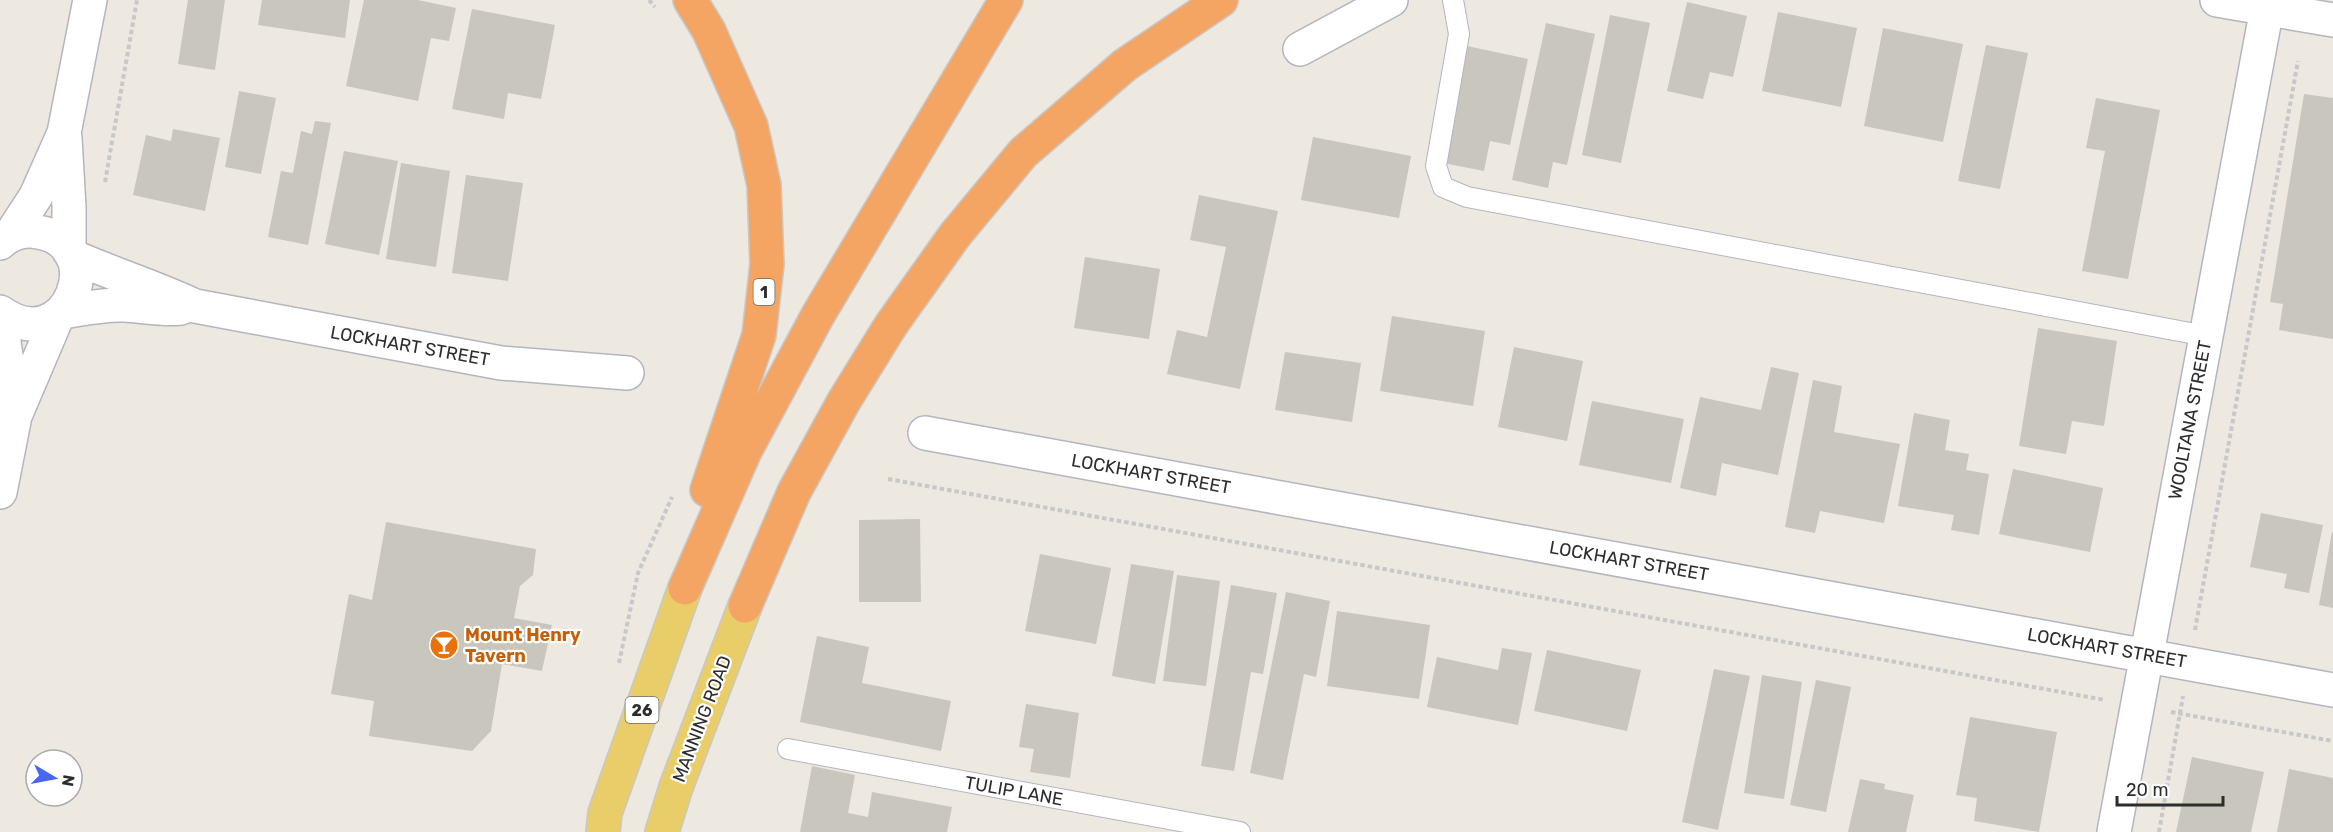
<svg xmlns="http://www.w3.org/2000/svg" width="2333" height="832" font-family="Rubik,sans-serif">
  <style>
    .building { fill: #c9c6be }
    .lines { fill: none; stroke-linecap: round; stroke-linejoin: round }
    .lane-casing { stroke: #b3b6bf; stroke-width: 22 }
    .street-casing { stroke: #b3b6bf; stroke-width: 36 }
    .primary-casing { stroke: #c8c8c8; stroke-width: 36 }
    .highway-casing { stroke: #c8c8c8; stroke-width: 36 }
    .path { stroke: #c8c8c8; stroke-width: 4; stroke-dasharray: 4.5 3; stroke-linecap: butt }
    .lane { stroke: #fff; stroke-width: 20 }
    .street { stroke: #fff; stroke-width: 33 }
    .primary { stroke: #e9cd69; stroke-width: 33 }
    .highway { stroke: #f5a563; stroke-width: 33 }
    .labels { text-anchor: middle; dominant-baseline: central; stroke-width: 4.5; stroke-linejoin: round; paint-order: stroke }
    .shield { fill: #fff; stroke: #6c6c6c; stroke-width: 1.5 }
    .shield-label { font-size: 16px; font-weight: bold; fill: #2d2d2d }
    .street-label { font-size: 18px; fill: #2d2d2d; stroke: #fff }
    .food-label { font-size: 18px; font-weight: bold; fill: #c56008; stroke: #fff; text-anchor: start }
  </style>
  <rect width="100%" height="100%" fill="#ede8e0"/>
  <!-- building -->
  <path class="building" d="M188,0H225L215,70L178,64Z
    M262,0H350L345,38L258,25Z
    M364,0H418L456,8L449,41L431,38L418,101L346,86Z
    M1687,2L1747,16L1733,77L1710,72L1703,99L1667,91Z
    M472,9L555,25L541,99L508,93L504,119L452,109Z
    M1778,12L1857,28L1841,107L1762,91Z
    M1610,15L1650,23L1621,163L1582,155Z
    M1546,23L1595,34L1567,165L1553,162L1548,188L1512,180Z
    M1883,28L1963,44L1943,142L1864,126Z
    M1986,45L2028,53L2000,189L1958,181Z
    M1467,46L1528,59L1510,145L1490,141L1484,171L1443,163Z
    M239,91L276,98L261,174L225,167Z
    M2304,94L2333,98V339L2279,330L2283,304L2270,302Z
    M2096,98L2160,110L2128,279L2082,271L2105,151L2086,148Z
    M315,121L331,123L308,245L268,237L281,171L293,173L301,131L312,134Z
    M173,129L220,138L205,211L133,195L146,135L171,141Z
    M1313,137L1411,156L1399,218L1301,200Z
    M344,151L398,161L379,255L325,244Z
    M401,163L450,171L436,267L386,259Z
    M466,175L523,183L508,281L452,273Z
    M1199,195L1278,211L1240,389L1167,374L1177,330L1207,337L1226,247L1190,240Z
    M1085,257L1160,269L1149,339L1074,328Z
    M1392,316L1485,331L1473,406L1380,391Z
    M2038,328L2117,341L2104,426L2072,421L2066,454L2019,446Z
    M1514,347L1583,361L1567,441L1498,427Z
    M1285,352L1361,363L1352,422L1275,410Z
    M1771,367L1799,373L1778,475L1722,463L1716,496L1680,488L1700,397L1761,410Z
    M1813,380L1842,386L1834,432L1900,444L1884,523L1820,511L1815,533L1785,527Z
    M1592,401L1684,419L1671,483L1579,465Z
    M1914,413L1950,420L1945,450L1969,454L1966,470L1989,474L1979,535L1951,530L1954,515L1898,506Z
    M2013,469L2103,488L2090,552L1999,534Z
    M2261,513L2323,525L2309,593L2284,588L2287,574L2250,567Z
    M920,519L921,602H859V520Z
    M386,522L536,549L533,575L520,586L514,618L552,625L542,671L502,664L491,731L472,751L369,736L374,701L331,694L349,594L372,600Z
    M2332,532H2333V608L2319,605Z
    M1040,554L1111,568L1096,644L1025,631Z
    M1131,564L1174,571L1155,684L1112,676Z
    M1177,575L1220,581L1206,686L1163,681Z
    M1231,585L1277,593L1263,674L1251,672L1234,771L1201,766Z
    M1286,592L1330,601L1316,677L1304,674L1283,780L1250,773Z
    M1337,611L1430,625L1419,699L1327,686Z
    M817,636L869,647L862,683L951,701L941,751L800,722Z
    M1502,648L1532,653L1518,725L1427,707L1437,657L1498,670Z
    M1547,650L1641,670L1627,731L1534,711Z
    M1714,669L1750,676L1718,830L1682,822Z
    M1762,675L1802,682L1784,799L1744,793Z
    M1816,680L1851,687L1826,812L1790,805Z
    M1026,704L1079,713L1070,778L1030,772L1034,749L1019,747Z
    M1970,717L2057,732L2039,832L1974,821L1977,798L1956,795Z
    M2192,757L2264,772L2251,832H2176Z
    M812,766L855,775L848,813L868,817L872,792L952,807L947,832H800Z
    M2289,769L2333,778V832H2277Z
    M1860,779L1885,784L1884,789L1914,795L1906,832H1848Z"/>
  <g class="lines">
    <!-- lane casing -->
    <g class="lane-casing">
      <path id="lane" d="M1453,0L1459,34L1436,166L1443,187L1467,197L2206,336
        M788,749L1240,832"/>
    </g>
    <!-- street casing -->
    <g class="street-casing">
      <path id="street" d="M2217,0L2333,20
        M1300,49L1391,0
        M65,138L69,207V251
        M10,236L36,196L64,133L90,0
        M0,243C11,233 24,229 38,232C112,244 68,361 0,312
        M72,256C112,274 155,287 195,306L501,363L627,373
        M62,312C82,309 103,304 124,305C144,306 161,310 181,308
        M0,315L15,416
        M925,433L2333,690
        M0,492L15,416L58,315
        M2114,832L2267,8"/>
    </g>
    <!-- primary casing -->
    <g class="primary-casing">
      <path id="primary" d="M603,832L605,813L685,588
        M662,832L676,787L745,606"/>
    </g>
    <!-- highway casing -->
    <g class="highway-casing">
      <path id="highway" d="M690,0L709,31L751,126L764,185L767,264L759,335L707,490
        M685,588L745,451L818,315L1006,0
        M745,606L794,492L844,401L891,325L955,235L1023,153L1125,65L1221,0"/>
    </g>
    <!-- path -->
    <path class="path" d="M649,0L655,7
      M105,182L137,0
      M888,479L2105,700
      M2195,630L2298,61
      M619,663L638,573L672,497
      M2171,712L2333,741
      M2159,832L2183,696"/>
    <!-- lane -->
    <use href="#lane" class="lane"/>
    <!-- street -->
    <use href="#street" class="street"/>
    <!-- primary -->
    <use href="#primary" class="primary"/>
    <!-- highway -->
    <use href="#highway" class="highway"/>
  </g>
  <!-- icons -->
  <defs>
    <g id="bar-disc" transform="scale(1.5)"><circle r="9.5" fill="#e8710a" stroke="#fff"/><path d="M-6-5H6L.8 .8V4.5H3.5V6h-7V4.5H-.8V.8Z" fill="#fff"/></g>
  </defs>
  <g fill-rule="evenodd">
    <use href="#bar-disc" x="444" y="645"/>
  </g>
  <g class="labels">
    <!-- shield labels -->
    <g class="shield">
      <rect x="753.5" y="279" width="21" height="26" rx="4.5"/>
      <rect x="625.5" y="697" width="33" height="26" rx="4.5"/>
    </g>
    <g class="shield-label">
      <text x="764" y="292">1</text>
      <text x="642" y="710">26</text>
    </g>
    <!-- street labels -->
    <g class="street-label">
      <text transform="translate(410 346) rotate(10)">LOCKHART STREET</text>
      <text transform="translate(2190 420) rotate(-79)">WOOLTANA STREET</text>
      <text transform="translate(1151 474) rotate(10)">LOCKHART STREET</text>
      <text transform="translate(1629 561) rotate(10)">LOCKHART STREET</text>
      <text transform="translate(2107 648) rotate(10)">LOCKHART STREET</text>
      <text transform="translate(702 719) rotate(-69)">MANNING ROAD</text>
      <text transform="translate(1014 791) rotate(10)">TULIP LANE</text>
    </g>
    <!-- food labels -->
    <g class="food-label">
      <text x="465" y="635">Mount Henry<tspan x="465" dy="21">Tavern</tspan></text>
    </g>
  </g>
  <!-- north arrow -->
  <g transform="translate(54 778) rotate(100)"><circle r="28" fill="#ffffff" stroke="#ababab" stroke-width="1.5"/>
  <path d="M0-4.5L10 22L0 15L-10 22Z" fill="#4a66f0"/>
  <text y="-9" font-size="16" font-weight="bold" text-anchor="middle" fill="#2d2d2d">N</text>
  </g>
  <!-- scale -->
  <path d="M2117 796v9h106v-9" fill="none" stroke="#2d2d2d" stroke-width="3"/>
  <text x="2126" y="796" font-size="18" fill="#2d2d2d" stroke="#ffffff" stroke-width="4.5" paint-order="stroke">20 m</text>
</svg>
